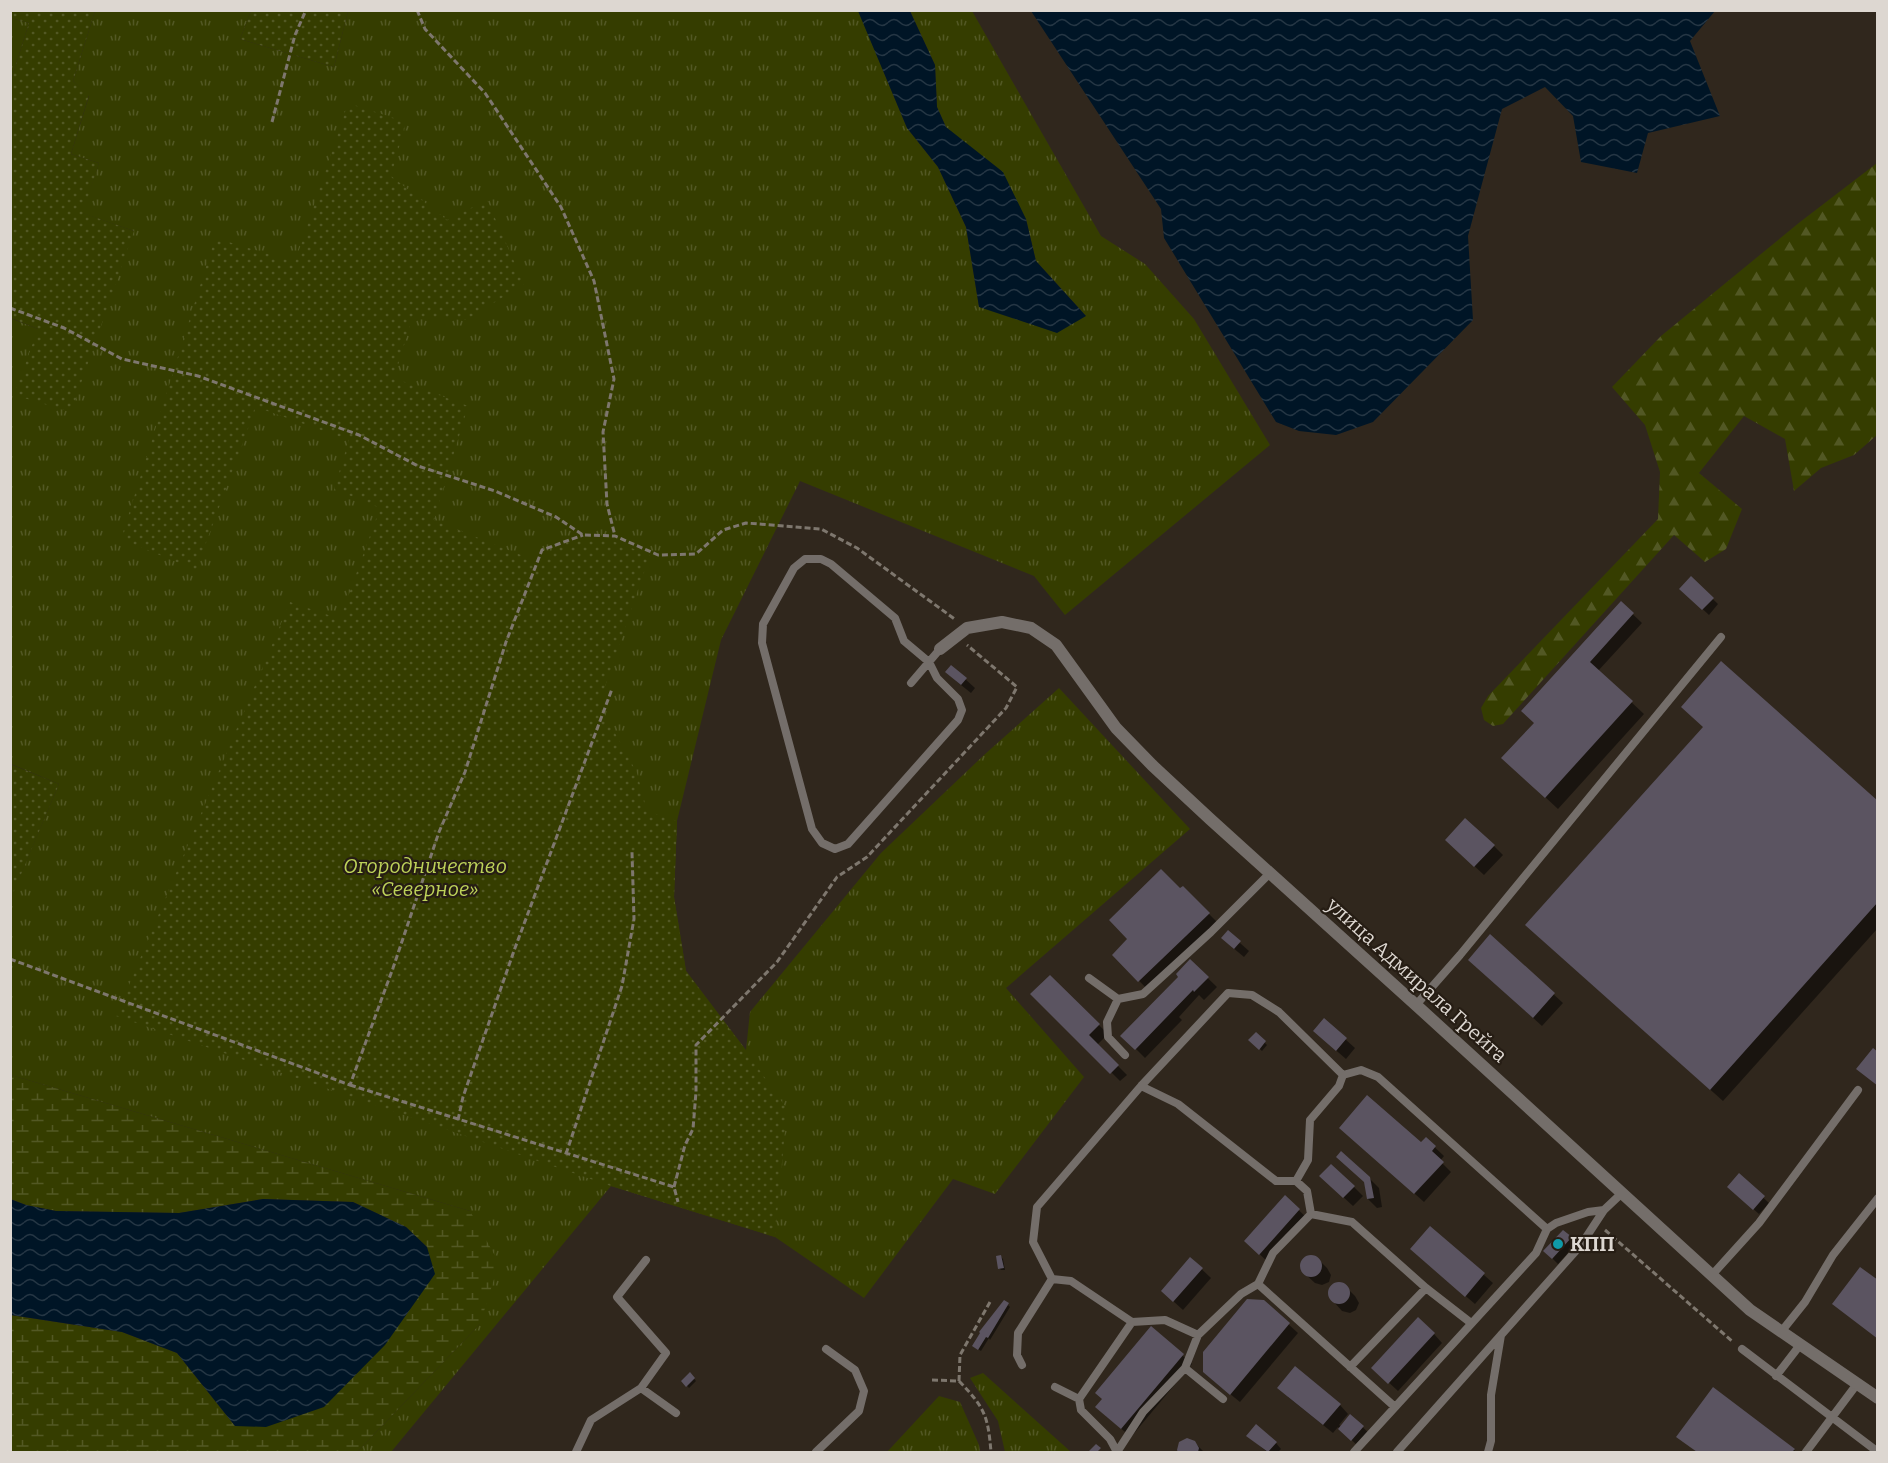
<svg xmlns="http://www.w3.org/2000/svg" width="1888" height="1463" font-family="Bitter,serif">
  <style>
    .grass { fill: url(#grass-tufts) }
    .forest { fill: url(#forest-firs) }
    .wetland { fill: url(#wetland-marsh) }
    .park { fill: url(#park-dots) }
    .water { fill: url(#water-waves) }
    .shadow { fill: #0007 }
    .building { fill: #5b5461 }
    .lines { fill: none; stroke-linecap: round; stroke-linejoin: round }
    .path { stroke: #7e776e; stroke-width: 3; stroke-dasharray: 6 3; stroke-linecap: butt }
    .service { stroke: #746e6a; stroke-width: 8 }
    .minor { stroke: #746e6a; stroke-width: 12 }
    .culture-dot { fill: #0f9aa8; stroke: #261d14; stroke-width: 2 }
    .labels { text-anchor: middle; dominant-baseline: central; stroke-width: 4.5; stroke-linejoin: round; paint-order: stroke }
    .park-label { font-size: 20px; font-style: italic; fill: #bdd259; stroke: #261d14 }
    .street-label { font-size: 20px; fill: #ddd7d1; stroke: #261d14 }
    .poi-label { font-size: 20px; font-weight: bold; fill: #ddd7d1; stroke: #261d14; text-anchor: start }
  </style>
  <defs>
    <pattern id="grass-tufts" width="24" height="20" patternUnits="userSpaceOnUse" patternTransform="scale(1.5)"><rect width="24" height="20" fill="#353d00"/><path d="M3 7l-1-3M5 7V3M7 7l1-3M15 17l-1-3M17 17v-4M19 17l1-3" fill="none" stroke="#525824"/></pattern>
    <pattern id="forest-firs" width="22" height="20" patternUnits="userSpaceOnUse" patternTransform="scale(1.5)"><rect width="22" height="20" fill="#353d00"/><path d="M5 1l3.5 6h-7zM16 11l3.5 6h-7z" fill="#525824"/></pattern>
    <pattern id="wetland-marsh" width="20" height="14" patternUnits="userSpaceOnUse" patternTransform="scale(1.5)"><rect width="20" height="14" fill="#353d00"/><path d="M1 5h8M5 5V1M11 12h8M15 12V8" fill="none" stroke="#525824"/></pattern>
    <pattern id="park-dots" width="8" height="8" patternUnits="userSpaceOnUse" patternTransform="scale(1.5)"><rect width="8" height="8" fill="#353d00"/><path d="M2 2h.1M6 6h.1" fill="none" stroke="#525824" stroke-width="1.8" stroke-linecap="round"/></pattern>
    <pattern id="water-waves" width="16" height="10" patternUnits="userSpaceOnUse" patternTransform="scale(1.5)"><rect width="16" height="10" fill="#001526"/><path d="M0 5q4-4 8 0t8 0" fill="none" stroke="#253644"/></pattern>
  </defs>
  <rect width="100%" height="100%" fill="#30271d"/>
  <!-- grass -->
  <path class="grass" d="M858,10L907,128L938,167L966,227L979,307L1086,316L1036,261L1026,219L963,142L946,127L937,107L935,65L910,11H972L1101,236L1145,264L1194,319L1270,445L1065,615L1034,576L800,481L721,640L677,821L674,897L686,971L746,1050L750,1012L881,853L984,755L1059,688L1190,829L1006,988L1084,1077L995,1194L953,1179L864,1298L775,1237L611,1186L391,1452H357L480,1324L470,1211L11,1075V897L59,784L11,764L10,318L38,329L134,231L82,213L99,163L71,154L89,96L73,81L95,11H251L240,39L334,67L348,11Z
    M11,18L29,23L11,80Z
    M983,1373L1071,1452H1005L998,1421L970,1378Z
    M939,1396L960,1402L979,1445L980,1452H887Z"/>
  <!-- forest -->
  <path class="forest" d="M1877,163V435L1854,455L1821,468L1794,491L1785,439L1744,416L1699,473L1742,509L1726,549L1705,562L1674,535L1503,724L1493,726L1484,720L1481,708L1488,696L1658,519L1660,472L1645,425L1612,387L1661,336L1800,222Z"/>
  <!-- wetland -->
  <path class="wetland" d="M11,1075L470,1211L499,1263L480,1324L357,1452H11L10,1315L122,1332L177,1353L235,1426L427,1247L406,1227L353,1202L263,1199L179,1213L56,1211L26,1205L11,1199Z"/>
  <!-- park -->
  <path class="park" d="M11,10L95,11L73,81L89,95L71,154L99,163L83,213L134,231L71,412L14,395L38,329L11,318V80L29,23L11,18Z
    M251,11H348L334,67L240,39Z
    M348,103L406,122L391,176L447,220L487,200L524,284L466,320L413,316L394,378L468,406L434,520L543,564L565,542L607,539L650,555L599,704L637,773L647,811L677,821L674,897L686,971L746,1051L787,1109L775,1237L611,1186L116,1016L290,602L340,619L380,508L334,489L349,440L256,407L196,570L121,539L215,238L295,262Z
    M10,764L59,784L11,898L10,897Z"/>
  <!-- water -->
  <path class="water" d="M858,11H910L935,65L937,107L946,127L1003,172L1026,219L1036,261L1086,316L1057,333L979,307L966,227L938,167L907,128Z
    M1031,11H1715L1690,41L1720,116L1648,133L1637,173L1581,162L1573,116L1545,87L1502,109L1468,236L1473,320L1373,422L1336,435L1299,431L1276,422L1164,238L1161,209Z
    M10,1199L26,1205L56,1211L179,1213L263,1199L353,1202L406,1227L427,1247L435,1274L385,1345L324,1407L266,1427L235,1426L177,1353L122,1332L11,1315Z"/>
  <!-- shadow -->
  <path class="shadow" d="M1691,578L1718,604L1709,615L1681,589Z
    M1621,603L1642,623L1598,671L1644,714L1558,809L1516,770L1535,723Z
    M952,667L975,688L971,693L956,681Z
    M1704,727L1878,803V928L1723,1101L1540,938Z
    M1494,846L1503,855L1484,875L1456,849Z
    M1183,888L1218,923L1148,990L1114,955Z
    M1491,937L1563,1003L1542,1026L1479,969Z
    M1240,943L1249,951L1244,957L1232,947Z
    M1190,961L1217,987L1204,1000L1199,995L1179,1017L1182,1020L1145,1058L1123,1036L1180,977Z
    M1050,977L1108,1034L1097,1045L1127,1075L1120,1081L1033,994Z
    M1324,1020L1355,1048L1346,1059L1324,1040Z
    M1256,1034L1267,1045L1262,1051L1250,1040Z
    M1350,1136L1421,1144L1426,1139L1444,1156L1440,1161L1451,1172L1424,1202Z
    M1739,1175L1769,1203L1759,1214L1734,1192Z
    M1369,1178L1379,1188L1382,1207L1377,1208L1368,1199Z
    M1330,1185L1354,1187L1363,1196L1353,1206Z
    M1285,1197L1308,1219L1269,1263L1255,1250Z
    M1431,1228L1493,1283L1475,1304L1421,1258Z
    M1563,1232L1576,1244L1558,1264L1545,1251Z
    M1310,1256L1318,1259L1327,1268L1331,1275L1329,1282L1322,1285L1315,1283L1305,1274L1302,1267L1304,1260Z
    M1001,1257L1003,1259L1005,1270H1001L999,1268Z
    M1191,1259L1211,1278L1183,1310L1172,1300Z
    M1338,1284L1345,1286L1355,1296L1359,1303L1356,1310L1350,1313L1342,1311L1333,1301L1329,1294L1331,1287Z
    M1264,1302L1298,1333L1240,1402L1214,1381Z
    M1008,1305L1010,1307L990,1340L989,1338L981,1351L976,1348Z
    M1152,1329L1192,1364L1131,1437L1106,1416Z
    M1434,1334L1442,1343L1398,1391L1373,1368Z
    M690,1374L696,1381L689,1388L683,1381Z
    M1288,1397L1340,1405L1348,1414L1339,1425L1342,1427L1351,1416L1372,1436L1361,1449L1338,1427L1333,1433Z
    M1678,1436L1794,1450L1796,1452H1697Z
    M1254,1441L1276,1443L1281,1449L1278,1452H1267Z
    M1194,1442L1204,1452H1180L1178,1450Z"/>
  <!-- building -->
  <path class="building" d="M1691,576L1714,598L1702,610L1679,589Z
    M1621,601L1634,613L1590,662L1633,701L1545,798L1501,758L1534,723L1521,711Z
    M1721,661L1878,801V902L1710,1090L1525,925L1703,727L1681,707Z
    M951,665L967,678L961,685L945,672Z
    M1465,818L1495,845L1474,867L1445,840Z
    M1161,869L1180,888L1183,886L1210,913L1138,982L1112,955L1127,939L1109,920Z
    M1228,930L1241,941L1234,949L1221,938Z
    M1490,934L1555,993L1533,1018L1468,960Z
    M1190,959L1209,977L1194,992L1193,990L1135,1050L1120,1036L1178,977L1176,974Z
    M1050,975L1100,1024L1089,1035L1119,1065L1110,1074L1030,994Z
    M1324,1018L1347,1038L1336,1051L1313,1031Z
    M1256,1032L1266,1041L1259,1050L1248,1040Z
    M1873,1048L1878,1052V1086L1856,1069Z
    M1367,1095L1421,1142L1426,1137L1436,1146L1432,1151L1444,1162L1414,1194L1339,1128Z
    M1341,1151L1370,1177L1374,1198L1367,1199L1364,1182L1336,1157Z
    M1331,1164L1355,1186L1343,1198L1319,1176Z
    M1739,1173L1765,1196L1753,1210L1727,1187Z
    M1285,1195L1300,1209L1259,1255L1244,1241Z
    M1430,1226L1485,1273L1465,1297L1410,1249Z
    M1563,1230L1572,1237L1552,1259L1543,1251Z
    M1001,1255L1004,1268L998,1269L996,1256Z
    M1300 1266a11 11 0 1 1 22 0a11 11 0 1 1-22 0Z
    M1190,1257L1203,1268L1173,1302L1161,1291Z
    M1860,1267L1878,1280V1339L1832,1304Z
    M1328 1293a11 11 0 1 1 22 0a11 11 0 1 1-22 0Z
    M1247,1299L1264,1300L1290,1323L1230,1395L1203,1372V1352Z
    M1004,1300L1009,1303L988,1338L986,1337L978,1350L972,1346L980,1333L979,1332Z
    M1418,1317L1435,1333L1388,1384L1371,1368Z
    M1151,1326L1184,1354L1121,1429L1095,1407L1102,1399L1095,1393Z
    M1295,1366L1341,1404L1323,1425L1277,1388Z
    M690,1372L695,1378L686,1387L681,1381Z
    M1713,1387L1795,1449L1792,1452H1697L1676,1437Z
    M1350,1414L1364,1426L1351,1441L1338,1429Z
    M1256,1424L1277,1442L1268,1452L1246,1436Z
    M1187,1438L1195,1441L1199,1448L1198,1452H1178L1177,1450L1179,1442Z
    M1096,1444L1101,1448L1097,1452H1088Z"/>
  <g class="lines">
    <!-- path -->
    <path class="path" d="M417,10L425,29L485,93L561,207L594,281L614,379L603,432L607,504L615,536
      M272,122L295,35L306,10
      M10,308L64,328L122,359L198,376L359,435L418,466L495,491L556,517L583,535L615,536L658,555L696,554L723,530L746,523L821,529L857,548L956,620
      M10,959L350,1085L393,968L439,832L465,772L506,642L542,550L583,535
      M350,1085L674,1187L678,1202
      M458,1120L463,1097L515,948L612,689
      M566,1154L622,986L634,919L632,852
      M674,1187L685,1145L693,1129L696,1092V1045L777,962L837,877L867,857L1006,708L1017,687L967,645
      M1605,1230L1733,1342
      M932,1380L959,1381C985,1408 988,1416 991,1452
      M959,1381L960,1355L990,1302"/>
    <!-- service -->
    <path class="service" d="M805,559H821L831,564L895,618L904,641L929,662L937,678L958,699L962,710L958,720L848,844L835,849L822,843L812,829L762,643L763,624L794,568Z
      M911,683L940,649
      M1089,978L1118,999L1143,994L1211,932L1270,873
      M1118,999L1107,1022L1108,1037L1125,1055
      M1416,1005L1460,955L1721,637
      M1141,1086L1178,1104L1276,1181H1296
      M1311,1214L1307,1191L1296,1181L1308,1160L1310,1120L1339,1086L1343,1075
      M1712,1275L1759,1223L1858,1090
      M1052,1279L1033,1242L1037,1207L1141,1086L1228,993L1252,995L1279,1012L1343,1075L1361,1070L1378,1077L1547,1229
      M1258,1284L1395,1407
      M1132,1322L1165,1320L1198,1335L1241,1294L1258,1284L1273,1253L1311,1214L1352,1222L1426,1288L1471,1323
      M1781,1332L1805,1302L1833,1255L1878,1198
      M1742,1349L1878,1452
      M1022,1365L1017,1355L1018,1333L1052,1279L1071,1281L1132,1322L1079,1399
      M1350,1367L1426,1288
      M1185,1368L1223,1399
      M1776,1376L1800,1345
      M1055,1387L1079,1399L1081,1410L1110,1439L1117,1452
      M641,1388L676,1413
      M576,1452L591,1420L641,1388L666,1353L617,1297L646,1260
      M816,1452L859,1411L864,1391L855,1370L826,1349
      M1117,1452L1143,1412L1185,1368L1198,1335
      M1354,1452L1536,1253L1547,1229L1556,1223L1588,1212L1604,1210L1622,1193
      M1397,1452L1581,1245L1604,1210
      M1488,1452L1491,1441V1395L1501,1335
      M1806,1452L1857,1384"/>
    <!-- minor -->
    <path class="minor" d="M940,649L967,628L1002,622L1031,628L1056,645L1116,728L1152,765L1210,819L1416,1005L1750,1310L1878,1398"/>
  </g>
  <!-- markers -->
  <circle class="culture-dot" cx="1558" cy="1244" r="6"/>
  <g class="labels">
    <!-- park labels -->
    <g class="park-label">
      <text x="425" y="866">Огородничество<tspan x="425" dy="23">«Северное»</tspan></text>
    </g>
    <!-- street labels -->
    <g class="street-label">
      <text transform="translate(1417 980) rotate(42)">улица Адмирала Грейга</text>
    </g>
    <!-- poi labels -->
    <g class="poi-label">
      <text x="1570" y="1244">КПП</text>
    </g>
  </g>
  <!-- border -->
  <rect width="1888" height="1463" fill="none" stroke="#ddd7d1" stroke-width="24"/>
</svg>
